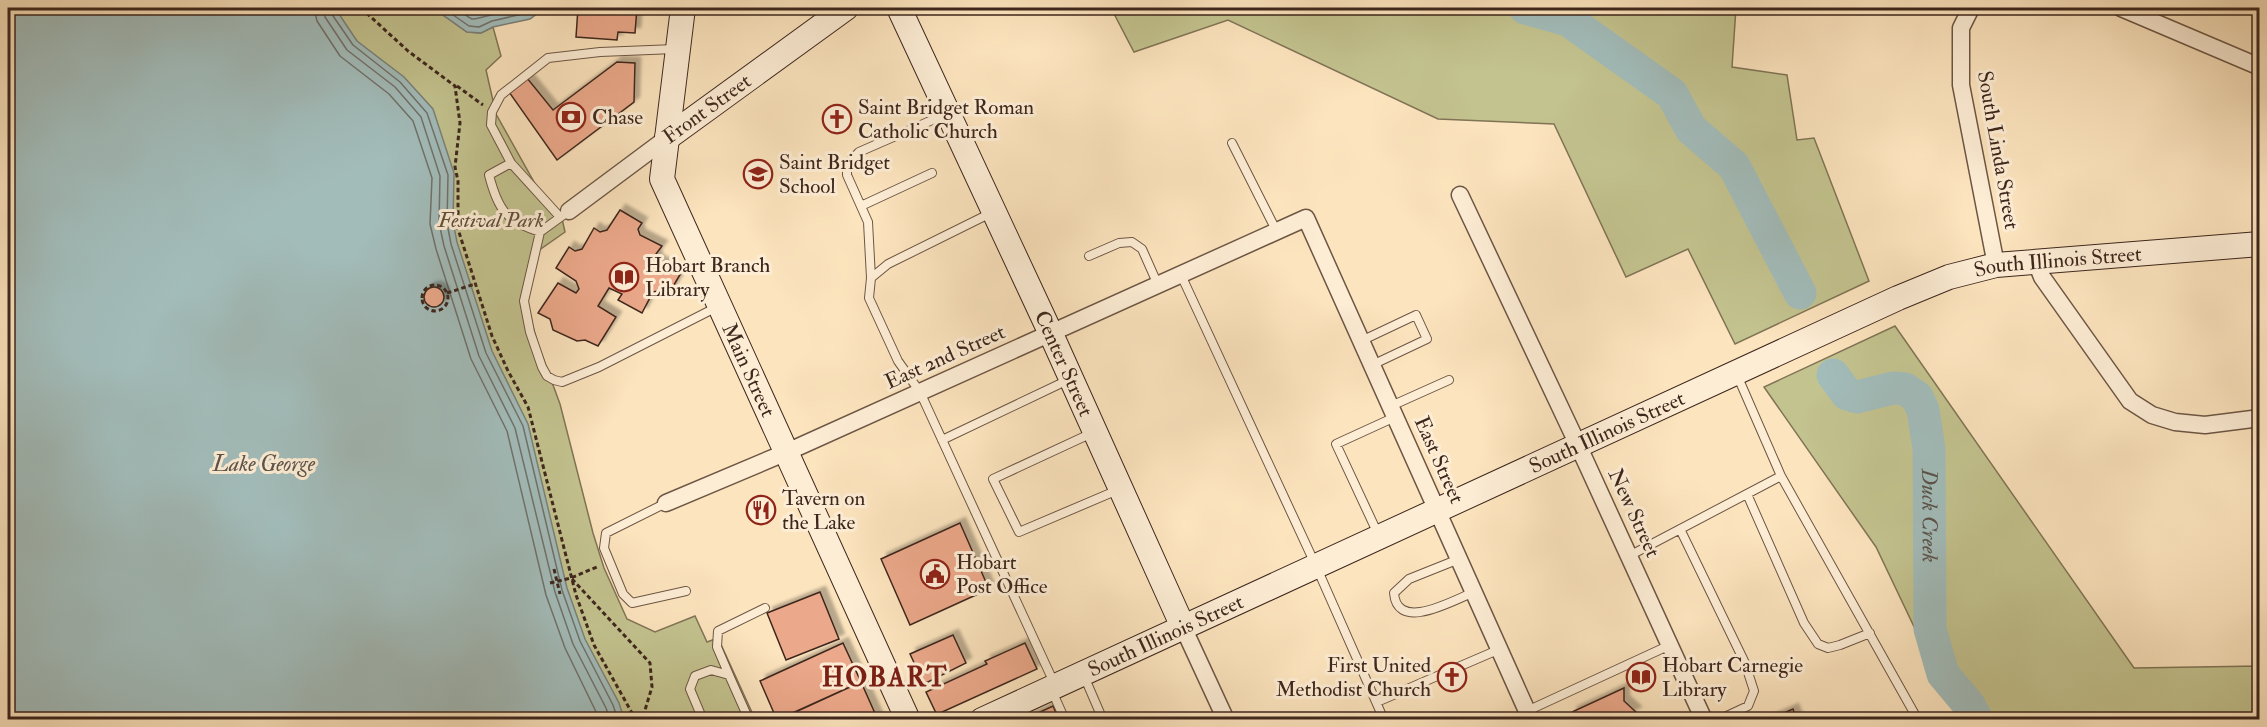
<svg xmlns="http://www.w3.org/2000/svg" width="2267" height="727" font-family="'IM FELL Double Pica',serif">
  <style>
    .green { fill: #c3c38f; stroke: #807456; stroke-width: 1.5 }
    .water { fill: #a2bcba; stroke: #7a807b; stroke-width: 1.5 }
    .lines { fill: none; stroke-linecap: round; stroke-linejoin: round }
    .shore { stroke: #70716b; stroke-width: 1.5 }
    .stream { stroke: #7a807b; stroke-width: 5 }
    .river { stroke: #a2bcba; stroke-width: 33 }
    .building { fill: #eba88a; stroke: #3d261c; stroke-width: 1.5; filter: url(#shadow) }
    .lane-casing { stroke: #6d5644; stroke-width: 10 }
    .street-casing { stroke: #6d5644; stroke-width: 19 }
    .secondary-casing { stroke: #3d261c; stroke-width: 26 }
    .path { stroke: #3d261c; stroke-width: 3; stroke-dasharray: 4.5 3; stroke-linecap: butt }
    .lane { stroke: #fdedd5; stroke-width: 8 }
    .street { stroke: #fdedd5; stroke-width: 16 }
    .secondary { stroke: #fdedd5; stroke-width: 24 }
    .labels { text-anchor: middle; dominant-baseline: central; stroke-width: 6; stroke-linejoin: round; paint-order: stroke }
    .poi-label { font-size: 21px; fill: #3d261c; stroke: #fdedd5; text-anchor: start }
    .street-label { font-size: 21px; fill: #3d261c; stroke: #fdedd5 }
    .park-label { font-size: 21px; font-style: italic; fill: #5e4d39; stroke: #fdedd5 }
    .water-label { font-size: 22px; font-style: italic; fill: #5b534b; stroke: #fdedd5 }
    .district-label { font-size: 27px; font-weight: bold; letter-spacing: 1.5px; fill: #7a1f14; stroke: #fdedd5 }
  </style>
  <defs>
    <filter id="shadow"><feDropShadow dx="5.5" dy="-5.5" stdDeviation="1.5" flood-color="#0004"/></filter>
  </defs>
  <rect width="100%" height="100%" fill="#fce4be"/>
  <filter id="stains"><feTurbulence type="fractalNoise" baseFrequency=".00333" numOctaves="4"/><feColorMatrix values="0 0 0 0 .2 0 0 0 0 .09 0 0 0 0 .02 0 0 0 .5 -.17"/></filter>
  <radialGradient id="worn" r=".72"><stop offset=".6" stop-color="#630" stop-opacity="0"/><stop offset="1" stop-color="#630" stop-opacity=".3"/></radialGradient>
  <!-- green -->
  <path class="green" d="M313,8H433L467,32L481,33L493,27L501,56L486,70L496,114L538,189L561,214L565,232L538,251L526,303L538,344L560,404L593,533L604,568L627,619L655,632L695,616L707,642L718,638L755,719H602Z
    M1111,8H1736L1732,67L1787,75L1797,140L1814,138L1869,281L1735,344L1688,249L1626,277L1554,124L1438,119L1228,20L1134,52Z
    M1895,326L2134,668L2259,666V719H1958L1876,547L1764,387Z"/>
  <!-- water -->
  <path class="water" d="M8,8H335L357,41L404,77L433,109L454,173L453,222L457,242L492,351L528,424L567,588L585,639L619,703L624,719H8Z
    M433,8H545L530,19L493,27L481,33L467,32Z"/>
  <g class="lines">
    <!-- shore -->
    <path class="shore" d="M314,8L317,21L340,56L389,94L413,121L432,178L430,224L436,249L471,359L507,431L546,595L565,648L600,720
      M323,8L325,17L347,50L395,87L421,117L440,176L439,223L444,246L479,356L515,428L555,592L573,644L606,708L610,720
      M331,8V13L353,45L400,82L427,113L448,175L447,223L451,244L486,353L523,426L562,590L580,641L613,705L618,720
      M443,8L469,26L479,27L492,21L527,13L535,8
      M456,8C461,11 467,17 472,19C475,20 512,9 519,8"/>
    <!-- stream -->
    <path class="stream" d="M1568,20L1577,8"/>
    <!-- river -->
    <g class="river">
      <path d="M1525,8L1568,20L1672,94L1691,129L1734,166L1800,293"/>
      <path id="s1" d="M1833,375L1847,394L1857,397L1893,388L1905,389L1917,397L1923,410L1929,449L1930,629L1943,674L1969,705L1977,720"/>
    </g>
  </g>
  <!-- building -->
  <path class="building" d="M578,8H637L635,33L618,32L617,40L576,37Z
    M617,62L635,63L634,102L557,160L509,92L527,78L553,110Z
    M620,210L642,223L638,229L640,235L662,246L656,254L657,260L681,273L668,295L658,291L653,292L642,313L618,300L622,294L609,288L598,306L616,317L598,346L585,340L577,341L553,330L550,319L538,313L558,283L576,293L579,289L576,281L556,268L569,247L575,251L582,249L594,228L600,232L607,230Z
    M424 297a10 10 0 1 1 20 0a10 10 0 1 1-20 0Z
    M960,523L989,589L910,625L881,559Z
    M820,592L839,639L786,660L767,613Z
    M953,635L966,663L924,684L910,654Z
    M843,643L861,682L777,720L760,681Z
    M1025,643L1037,669L940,713H936L926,692L987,664L985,661Z
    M861,682L878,720H778Z
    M1624,688V701L1636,712L1620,720H1571L1572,712Z
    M1053,706L1059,720H1023Z
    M1793,709L1797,720H1768Z"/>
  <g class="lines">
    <!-- lane casing -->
    <g class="lane-casing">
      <path id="lane" d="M1232,143L1277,232
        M511,163L491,125L492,112L501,95L548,58L600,52L675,49
        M861,206L932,173
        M993,212L888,264L871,278L869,298L898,361L920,392L1055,685
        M560,217L511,163L489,175C498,210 506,221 540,232L569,211
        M540,232L524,301L530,332L542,367L547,376L554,380L562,382L599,367L717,307
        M1089,256L1119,243L1132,242L1142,249L1158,285
        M1181,275L1316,566L1384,720
        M871,278L868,222L847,175V164L859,152L946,114
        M1361,341L1416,315L1427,339L1372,365
        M1737,375L1781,476L1918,720
        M1391,406L1449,380
        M1092,433L993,479L1019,532L1120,489
        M942,440L1068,380
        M1747,494L1804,623L1818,644L1828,648L1840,645L1870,633
        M666,503L606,533L604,548L623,594L632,603L686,591
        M1680,529L1745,663L1754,691L1748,706L1718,720
        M1378,534L1336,444L1395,417
        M1629,556L1781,476
        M1459,559L1409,579L1394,593C1397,633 1454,600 1474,592
        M729,675L717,647L718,631L765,608
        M1084,676L1103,720
        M1052,691L1065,720
        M1377,702L1500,649
        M1527,711L1670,645
        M703,720L690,689L695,676L711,670L729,675L749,720"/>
    </g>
    <!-- street casing -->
    <g class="street-casing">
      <path id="street" d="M1971,8L1961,28V85L1996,265
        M2121,8L2260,67
        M1460,195L1578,445L1704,720
        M569,211L667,138
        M2036,262L2042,277L2130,401L2152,415L2175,422L2205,425L2260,418
        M666,503L787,452L1306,218L1531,720
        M1183,627L1226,720"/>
    </g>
    <!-- secondary casing -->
    <g class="secondary-casing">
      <g id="secondary">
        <path id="s2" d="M683,8L662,179L908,720"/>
        <path id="s3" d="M899,8L1051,334L1183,627"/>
        <path d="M667,138L846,8"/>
        <path id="s4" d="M982,720L1898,298L1949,277L1996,265L2260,244"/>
      </g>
    </g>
    <!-- path -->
    <path class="path" d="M361,8L408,51L455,86L460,123L455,167L458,181V229L492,336L508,371L528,407L576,595L594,645L632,713V720
      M457,86L483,105
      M422 298a13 13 0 1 1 26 0a13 13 0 1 1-26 0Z
      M447,293L475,284
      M554,569L560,594
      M572,579L650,663L652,687L642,720
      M550,583L571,578L599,566"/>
    <!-- lane -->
    <use href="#lane" class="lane"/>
    <!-- street -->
    <use href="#street" class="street"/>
    <!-- secondary -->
    <use href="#secondary" class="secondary"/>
  </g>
  <!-- icons -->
  <defs>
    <g id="bank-ring" transform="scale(1.5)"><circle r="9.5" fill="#fdedd5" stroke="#8f2418" stroke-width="1.5"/><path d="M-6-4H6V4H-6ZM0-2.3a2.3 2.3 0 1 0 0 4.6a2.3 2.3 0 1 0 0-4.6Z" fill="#8f2418"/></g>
    <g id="church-ring" transform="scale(1.5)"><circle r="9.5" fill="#fdedd5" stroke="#8f2418" stroke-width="1.5"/><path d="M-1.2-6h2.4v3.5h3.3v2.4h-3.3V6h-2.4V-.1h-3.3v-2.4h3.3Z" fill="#8f2418"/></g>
    <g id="school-ring" transform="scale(1.5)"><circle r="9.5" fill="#fdedd5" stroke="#8f2418" stroke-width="1.5"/><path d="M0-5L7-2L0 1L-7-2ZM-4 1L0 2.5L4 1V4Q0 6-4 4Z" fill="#8f2418"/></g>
    <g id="library-ring" transform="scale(1.5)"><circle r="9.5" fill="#fdedd5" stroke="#8f2418" stroke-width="1.5"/><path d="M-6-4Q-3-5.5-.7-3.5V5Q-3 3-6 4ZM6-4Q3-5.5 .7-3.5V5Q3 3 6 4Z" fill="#8f2418"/></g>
    <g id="restaurant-ring" transform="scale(1.5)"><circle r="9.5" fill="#fdedd5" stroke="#8f2418" stroke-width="1.5"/><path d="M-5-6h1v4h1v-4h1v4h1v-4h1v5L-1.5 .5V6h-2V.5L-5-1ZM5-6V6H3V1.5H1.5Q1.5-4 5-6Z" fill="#8f2418"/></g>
    <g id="civic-ring" transform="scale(1.5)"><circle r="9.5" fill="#fdedd5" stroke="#8f2418" stroke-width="1.5"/><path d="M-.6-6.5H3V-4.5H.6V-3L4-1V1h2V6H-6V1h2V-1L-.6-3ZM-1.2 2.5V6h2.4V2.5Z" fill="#8f2418"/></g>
  </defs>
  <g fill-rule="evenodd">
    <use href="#bank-ring" x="571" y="117"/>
    <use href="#church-ring" x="837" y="119"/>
    <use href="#school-ring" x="758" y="174"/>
    <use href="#library-ring" x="624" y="277"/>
    <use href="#restaurant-ring" x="761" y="510"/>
    <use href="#civic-ring" x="935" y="574"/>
    <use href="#church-ring" x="1452" y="677"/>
    <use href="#library-ring" x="1641" y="677"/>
  </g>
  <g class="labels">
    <!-- poi labels -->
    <g class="poi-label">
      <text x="858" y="107">Saint Bridget Roman<tspan x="858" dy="24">Catholic Church</tspan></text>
      <text x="592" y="117">Chase</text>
      <text x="779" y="162">Saint Bridget<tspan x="779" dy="24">School</tspan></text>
      <text x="645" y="265">Hobart Branch<tspan x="645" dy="24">Library</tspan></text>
      <text x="782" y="498">Tavern on<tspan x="782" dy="24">the Lake</tspan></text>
      <text x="956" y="562">Hobart<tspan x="956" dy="24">Post Office</tspan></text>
      <text x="1431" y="665" text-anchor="end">First United<tspan x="1431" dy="24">Methodist Church</tspan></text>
      <text x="1662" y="665">Hobart Carnegie<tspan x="1662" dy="24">Library</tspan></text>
    </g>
    <!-- street labels -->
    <g class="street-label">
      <text transform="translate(707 109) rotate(-36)">Front Street</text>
      <text transform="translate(1998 150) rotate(80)">South Linda Street</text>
      <text stroke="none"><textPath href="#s4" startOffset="1174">South Illinois Street</textPath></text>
      <text transform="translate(945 357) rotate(-24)">East 2nd Street</text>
      <text stroke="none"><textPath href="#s3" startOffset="392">Center Street</textPath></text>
      <text stroke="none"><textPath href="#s2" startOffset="382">Main Street</textPath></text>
      <text stroke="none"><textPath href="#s4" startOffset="688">South Illinois Street</textPath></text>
      <text transform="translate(1439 460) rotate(66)">East Street</text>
      <text transform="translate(1634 513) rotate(65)">New Street</text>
      <text stroke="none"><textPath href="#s4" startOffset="202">South Illinois Street</textPath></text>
    </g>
    <!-- park labels -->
    <g class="park-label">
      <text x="491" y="220">Festival Park</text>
    </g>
    <!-- water labels -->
    <g class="water-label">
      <text x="264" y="464">Lake George</text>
      <text stroke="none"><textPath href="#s1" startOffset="218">Duck Creek</textPath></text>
    </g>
    <!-- district labels -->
    <g class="district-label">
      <text x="885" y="677">HOBART</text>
    </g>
  </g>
  <!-- margin -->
  <rect width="2267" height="727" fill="none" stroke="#fce4be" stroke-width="30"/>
  <rect x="9" y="9" width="2249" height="709" fill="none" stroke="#3d261c" stroke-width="3"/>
  <rect x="15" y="15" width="2237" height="697" fill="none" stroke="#3d261c" stroke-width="1.5"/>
  <rect width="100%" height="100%" filter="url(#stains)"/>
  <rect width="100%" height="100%" fill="url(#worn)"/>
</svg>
